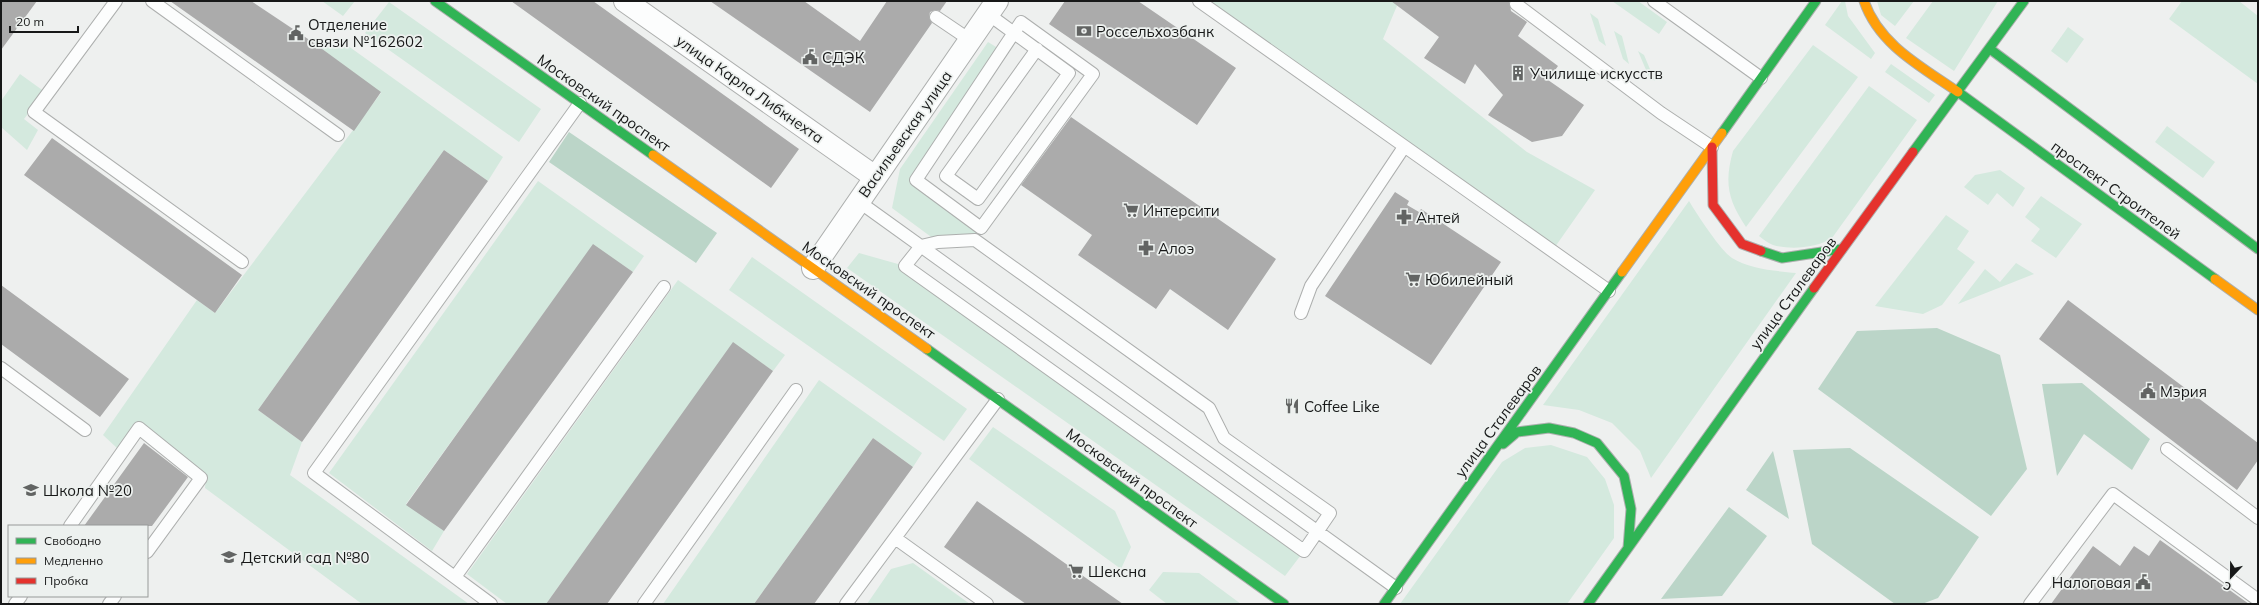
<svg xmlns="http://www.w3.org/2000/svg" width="2259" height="605" font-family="Mulish,sans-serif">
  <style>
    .green { fill: #d4e9de }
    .forest { fill: #bbd5c8 }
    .building { fill: #ababab }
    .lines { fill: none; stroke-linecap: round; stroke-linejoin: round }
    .lane-casing { stroke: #adafae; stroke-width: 14 }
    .street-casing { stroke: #adafae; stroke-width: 24 }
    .fast-casing { stroke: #adafae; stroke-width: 11 }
    .slow-casing { stroke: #adafae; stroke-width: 11 }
    .jam-casing { stroke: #adafae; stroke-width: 11 }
    .lane { stroke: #fcfdfd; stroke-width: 12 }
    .street { stroke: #fcfdfd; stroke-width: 22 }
    .fast { stroke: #30b455; stroke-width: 9 }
    .slow { stroke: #ff9f0a; stroke-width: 9 }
    .jam { stroke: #e5322d; stroke-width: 9 }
    .labels { text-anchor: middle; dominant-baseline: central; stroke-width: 3.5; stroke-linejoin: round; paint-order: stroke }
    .poi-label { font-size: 15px; fill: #171818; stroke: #edf1ef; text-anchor: start }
    .street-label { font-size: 15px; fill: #171818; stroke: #edf1ef }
  </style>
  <rect width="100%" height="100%" fill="#eef0ef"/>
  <!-- green -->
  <path class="green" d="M322,1H355L343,16Z
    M1207,1H1399L1383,39L1527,152L1595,190L1555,247Z
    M1612,1H1638L1667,22L1659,34Z
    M1842,1H1845L1848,16L1875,53L1871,59L1825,25Z
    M1877,1H1914L1895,26L1881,15Z
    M1933,1H1998L1954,71L1906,38Z
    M2182,1H2239L2258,16V84L2169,19Z
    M389,2L541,109L519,142L365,33Z
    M1590,13L1598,19L1606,46L1599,41Z
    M2068,27L2084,39L2067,63L2051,51Z
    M1614,31L1622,36L1629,64L1623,59Z
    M988,42L1001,50L916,180L981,228L975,240L938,242L892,208L900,169Z
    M314,43H344L503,157L488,181L444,150L258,410L302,442L290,475L469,604H362L205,488L206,475L138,424L118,449L103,435L197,300L215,313L381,93Z
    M1813,45L1858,77L1746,227C1728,200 1724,183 1733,151Z
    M1638,51L1644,55L1655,81L1649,77Z
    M1891,64L1935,95L1929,103L1885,72Z
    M20,74L45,92L24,119L38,130L27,150L1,127V101Z
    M1869,86L1917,120L1832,238C1817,248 1790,250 1773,245C1768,243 1763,239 1759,236Z
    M2167,126L2215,162L2203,178L2155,142Z
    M2000,170L2025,188L2013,207L1997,193L1988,205L1964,187L1975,175Z
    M538,181L644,256L633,272L593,245L406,504L444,531L432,551L329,473Z
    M2041,196L2082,224L2056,258L2031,241L2040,229L2025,217Z
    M1689,201C1697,214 1720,250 1732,258C1749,269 1776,271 1796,273L1651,478L1640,451L1612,423L1579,410L1543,405Z
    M1946,215L1969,231L1957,249L1975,262L1942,305L1923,314L1875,306Z
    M859,253L905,266L1304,551L1285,576L847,268Z
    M752,257L967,409L944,441L729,290Z
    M2016,263L2034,274L1958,304L1985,269L2000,282Z
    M678,280L785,355L773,371L733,343L546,604H507L467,574Z
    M819,380L922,453L913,467L873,438L754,604H663Z
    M993,427L1115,511L1131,547L1121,569L969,459Z
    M1551,445L1587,457L1605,479L1614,505V538L1567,604H1400L1502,462L1525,448Z
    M913,563L970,604H867L891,569Z
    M1163,572L1199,573L1241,604H1167L1149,590Z"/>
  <!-- forest -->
  <path class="forest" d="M569,132L717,233L696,263L549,162Z
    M1937,328L2000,355L2027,469L1991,516L1818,389L1857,331Z
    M2082,383L2150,439L2132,470L2084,434L2057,476L2042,384Z
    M1850,448L1979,537L1938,598L1922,604H1895L1812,544L1793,450Z
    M1773,451L1789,519L1746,490Z
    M1729,507L1767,536L1722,596L1661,599Z"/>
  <!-- building -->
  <path class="building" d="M1,1H37L1,50Z
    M170,1H251L314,43L381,92L354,131Z
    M511,1H593L799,149L771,188Z
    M710,1H804L860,41L887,1H947L940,11L936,10L930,12L929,17L932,23L870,112Z
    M1065,1H1138L1236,68L1197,125L1049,24Z
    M1391,1H1509L1511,11L1527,22L1518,36L1558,66L1548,80L1584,105L1562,136L1532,142L1488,115L1503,95L1475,64L1465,84L1424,58L1439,37Z
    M1071,117L1276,259L1228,330L1170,289L1156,309L1078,255L1092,235L1021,185Z
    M52,138L242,275L215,313L24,175Z
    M444,150L488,181L302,442L258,410Z
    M1395,192L1409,201L1407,205L1419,212L1421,209L1501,262L1431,365L1325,296Z
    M593,244L633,272L444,531L406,505Z
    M1,285L129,379L100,417L1,344Z
    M2068,300L2258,443V460L2237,490L2039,339Z
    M733,342L773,371L607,604H546Z
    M873,438L913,467L814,604H754Z
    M144,443L188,477L152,526H84Z
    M977,501L1076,571L1123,604H1026L944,547Z
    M2160,540L2249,604H2051L2093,546L2120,566L2134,546L2149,556Z"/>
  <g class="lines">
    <!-- lane casing -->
    <g class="lane-casing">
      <path id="lane" d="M116,1L34,112L242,262
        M152,1L338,135
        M1199,1L1609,291
        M1654,1L1761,78
        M1516,4L1661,113L1712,147
        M988,14L1069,73L978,199L946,176L1037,49
        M936,17L970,40
        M1021,22L1093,74L981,228L916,180Z
        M858,201L1396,588
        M975,240L1209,408L1224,438L1330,513L1304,551L905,266L921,246L938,242Z
        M1301,313L1311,286L1404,147
        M1,368L85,430
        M2167,449L2258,518
        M70,526L139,428L201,478L147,552
        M895,538L987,604
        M455,577L664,287
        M15,604L21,596
        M109,604L115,596
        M491,604L314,473L580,103
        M644,604L796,390
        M846,604L998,399
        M2030,604L2113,494L2258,600"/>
    </g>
    <!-- street casing -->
    <g class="street-casing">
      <path id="street" d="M625,1L875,177
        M813,268L997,1"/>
    </g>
    <!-- fast casing -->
    <g class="fast-casing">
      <path id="fast" d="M435,1L653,155
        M1990,49L2258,249
        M1958,92L2215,279
        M1722,133L1816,1
        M1913,152L2024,1
        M1761,251L1782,258L1842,249
        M927,349L1284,604
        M1503,444L1517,432L1549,428L1574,433L1597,443L1624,476L1631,509L1628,548
        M1384,604L1622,272
        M1588,604L1814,288"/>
    </g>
    <!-- slow casing -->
    <g class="slow-casing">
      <path id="slow" d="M1864,1C1879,45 1922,67 1958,92
        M653,155L927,349
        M1622,272L1722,133
        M2215,279L2258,310"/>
    </g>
    <!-- jam casing -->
    <g class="jam-casing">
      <path id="jam" d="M1712,147L1713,205L1742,244L1761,251
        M1814,288L1913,152"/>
    </g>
    <!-- lane -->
    <use href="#lane" class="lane"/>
    <!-- street -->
    <use href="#street" class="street"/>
    <!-- fast -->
    <use href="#fast" class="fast"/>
    <!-- slow -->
    <use href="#slow" class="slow"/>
    <!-- jam -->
    <use href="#jam" class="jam"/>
  </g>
  <!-- icons -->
  <defs>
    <g id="bank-bare" transform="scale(1.2)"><path d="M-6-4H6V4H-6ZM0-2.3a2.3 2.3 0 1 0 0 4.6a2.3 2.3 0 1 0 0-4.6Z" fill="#626463" stroke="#edf1ef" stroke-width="2.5" paint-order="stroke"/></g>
    <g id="civic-bare" transform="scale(1.2)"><path d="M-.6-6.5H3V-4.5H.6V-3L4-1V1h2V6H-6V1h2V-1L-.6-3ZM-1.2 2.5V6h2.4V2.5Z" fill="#626463" stroke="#edf1ef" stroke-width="2.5" paint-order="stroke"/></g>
    <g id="building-bare" transform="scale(1.2)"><path d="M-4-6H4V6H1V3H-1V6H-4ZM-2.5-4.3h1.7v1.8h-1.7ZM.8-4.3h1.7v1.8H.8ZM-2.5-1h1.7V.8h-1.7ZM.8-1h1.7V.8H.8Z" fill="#626463" stroke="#edf1ef" stroke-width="2.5" paint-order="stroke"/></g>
    <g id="supermarket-bare" transform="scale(1.2)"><path d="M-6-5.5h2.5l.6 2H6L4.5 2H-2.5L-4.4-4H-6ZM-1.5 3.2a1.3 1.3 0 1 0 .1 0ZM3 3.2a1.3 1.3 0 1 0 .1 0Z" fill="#626463" stroke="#edf1ef" stroke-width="2.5" paint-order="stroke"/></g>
    <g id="pharmacy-bare" transform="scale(1.2)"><path d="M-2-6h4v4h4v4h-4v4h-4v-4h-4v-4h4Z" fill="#626463" stroke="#edf1ef" stroke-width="2.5" paint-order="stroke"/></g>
    <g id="restaurant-bare" transform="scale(1.2)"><path d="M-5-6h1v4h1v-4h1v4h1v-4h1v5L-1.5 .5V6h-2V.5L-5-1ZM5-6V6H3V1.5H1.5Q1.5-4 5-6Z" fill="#626463" stroke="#edf1ef" stroke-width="2.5" paint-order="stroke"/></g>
    <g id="school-bare" transform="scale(1.2)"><path d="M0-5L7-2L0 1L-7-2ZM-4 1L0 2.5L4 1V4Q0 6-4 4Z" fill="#626463" stroke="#edf1ef" stroke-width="2.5" paint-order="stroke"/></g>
  </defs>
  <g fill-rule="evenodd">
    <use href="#bank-bare" x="1084" y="31"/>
    <use href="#civic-bare" x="296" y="33"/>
    <use href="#civic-bare" x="810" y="57"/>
    <use href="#building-bare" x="1518" y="73"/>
    <use href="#supermarket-bare" x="1131" y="210"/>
    <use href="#pharmacy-bare" x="1404" y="217"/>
    <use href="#pharmacy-bare" x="1146" y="248"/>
    <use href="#supermarket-bare" x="1413" y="279"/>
    <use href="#civic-bare" x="2148" y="391"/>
    <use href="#restaurant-bare" x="1292" y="406"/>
    <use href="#school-bare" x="31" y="490"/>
    <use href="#school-bare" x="229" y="557"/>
    <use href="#supermarket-bare" x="1076" y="571"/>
    <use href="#civic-bare" x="2143" y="582"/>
  </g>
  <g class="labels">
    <!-- poi labels -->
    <g class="poi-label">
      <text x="308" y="24">Отделение<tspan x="308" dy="17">связи №162602</tspan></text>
      <text x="1096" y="31">Россельхозбанк</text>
      <text x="822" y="57">СДЭК</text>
      <text x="1530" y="73">Училище искусств</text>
      <text x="1143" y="210">Интерсити</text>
      <text x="1416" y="217">Антей</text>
      <text x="1158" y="248">Алоэ</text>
      <text x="1425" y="279">Юбилейный</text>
      <text x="2160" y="391">Мэрия</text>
      <text x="1304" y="406">Coffee Like</text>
      <text x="43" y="490">Школа №20</text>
      <text x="241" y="557">Детский сад №80</text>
      <text x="1088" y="571">Шексна</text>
      <text x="2131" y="582" text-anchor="end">Налоговая</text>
    </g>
    <!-- street labels -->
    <g class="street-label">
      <text transform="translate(750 89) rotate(35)">улица Карла Либкнехта</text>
      <text transform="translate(604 103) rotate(35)">Московский проспект</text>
      <text transform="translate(905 134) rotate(-55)">Васильевская улица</text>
      <text transform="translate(2116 190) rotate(36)">проспект Строителей</text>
      <text transform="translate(869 290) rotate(35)">Московский проспект</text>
      <text transform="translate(1793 293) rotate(-54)">улица Сталеваров</text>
      <text transform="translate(1498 421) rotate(-54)">улица Сталеваров</text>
      <text transform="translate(1132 478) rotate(36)">Московский проспект</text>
    </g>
  </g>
  <!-- border -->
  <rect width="2259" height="605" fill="none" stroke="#171818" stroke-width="4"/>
  <!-- legend -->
  <rect x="8" y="525" width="140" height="72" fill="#edf1ef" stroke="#979a99"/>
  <rect x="16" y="538" width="20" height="6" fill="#30b455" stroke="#979a99"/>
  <text x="44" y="545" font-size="12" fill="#171818">Свободно</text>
  <rect x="16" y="558" width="20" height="6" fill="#ff9f0a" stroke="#979a99"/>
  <text x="44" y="565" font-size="12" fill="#171818">Медленно</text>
  <rect x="16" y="578" width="20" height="6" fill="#e5322d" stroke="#979a99"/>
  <text x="44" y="585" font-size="12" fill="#171818">Пробка</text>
  <!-- north arrow -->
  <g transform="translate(2231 577) rotate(202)" stroke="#edf1ef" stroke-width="3" paint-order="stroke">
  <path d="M0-3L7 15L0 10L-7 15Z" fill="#171818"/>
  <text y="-6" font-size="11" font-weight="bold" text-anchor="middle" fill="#171818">С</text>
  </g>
  <!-- scale -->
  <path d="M10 26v6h68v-6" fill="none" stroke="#171818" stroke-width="2"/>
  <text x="16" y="26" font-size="12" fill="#171818" stroke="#edf1ef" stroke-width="3" paint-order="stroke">20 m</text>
</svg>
